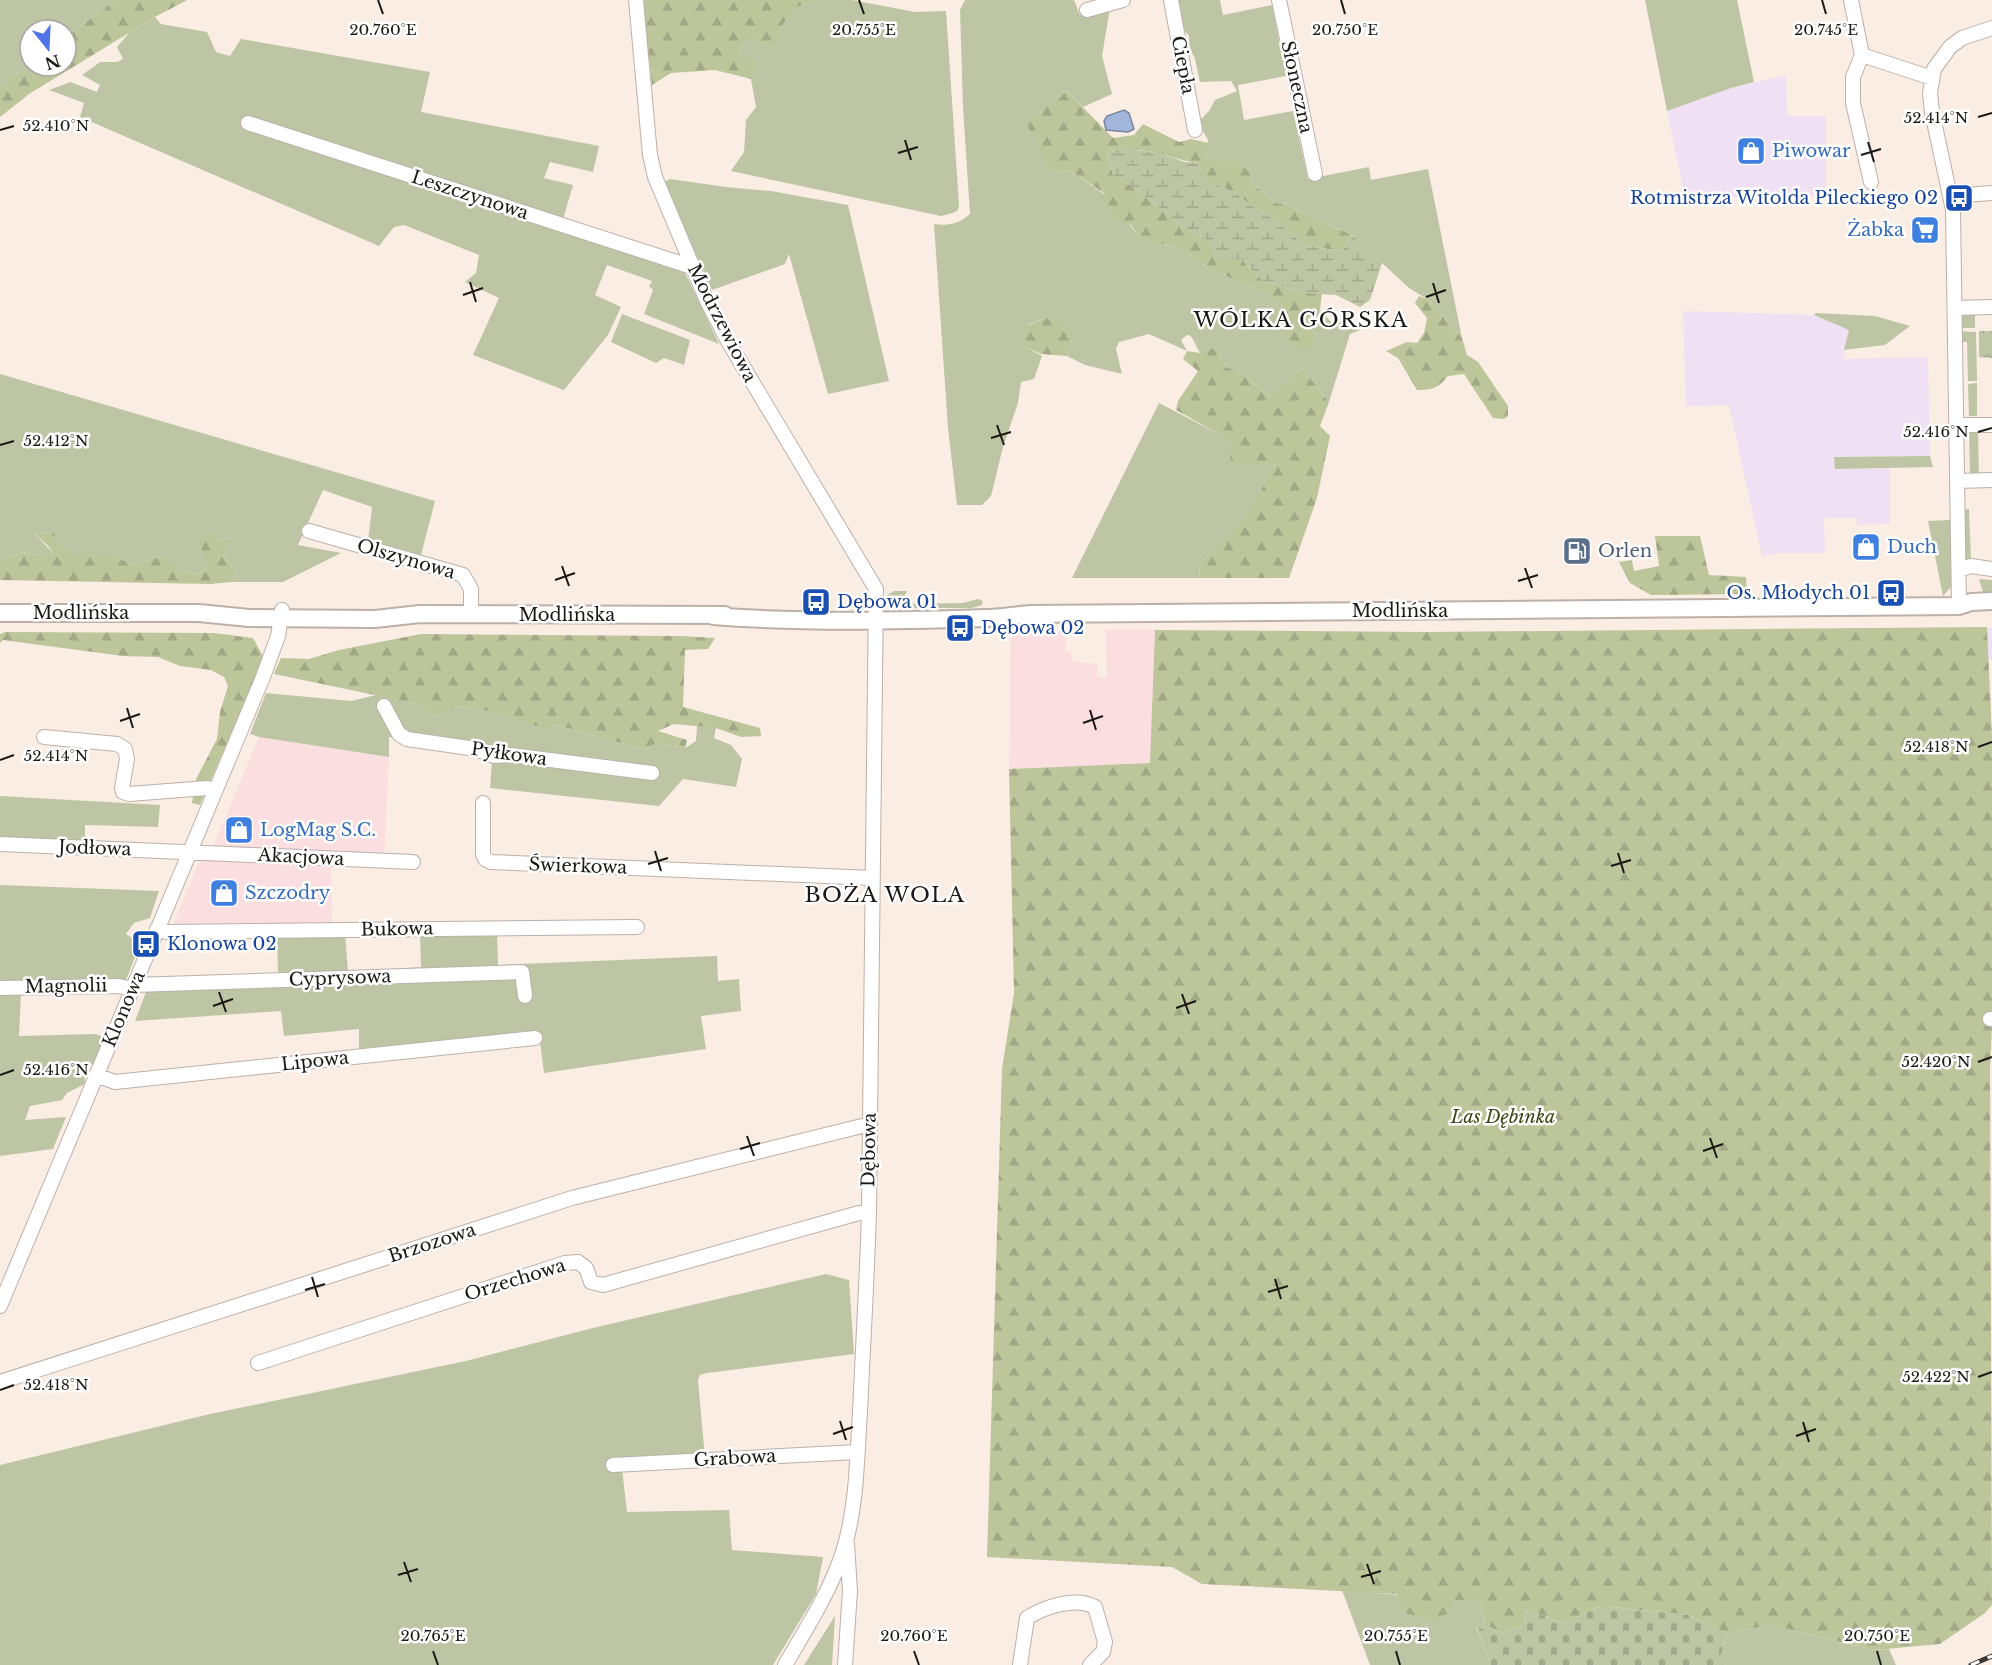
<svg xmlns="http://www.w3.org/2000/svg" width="1992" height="1665" font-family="'Libre Baskerville',serif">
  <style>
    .commercial { fill: #fadee0 }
    .industrial { fill: #f0e0f3 }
    .green { fill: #bec5a4 }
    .forest { fill: url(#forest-firs) }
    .wetland { fill: url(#wetland-marsh) }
    .cemetery { fill: url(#cemetery-stones) }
    .park { fill: url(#park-crowns) }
    .water { fill: #a2b5da; stroke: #7a869f; stroke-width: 1.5 }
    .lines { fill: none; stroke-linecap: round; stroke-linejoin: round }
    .minor-casing { stroke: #bdb0a8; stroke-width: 16 }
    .major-casing { stroke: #bdb0a8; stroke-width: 20 }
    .minor { stroke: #fff; stroke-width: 14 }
    .major { stroke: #fff; stroke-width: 16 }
    .rail-casing { stroke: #3d3834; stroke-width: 5 }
    .rail { stroke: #fff; stroke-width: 3; stroke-dasharray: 9; stroke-linecap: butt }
    .ticks { fill: none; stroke: #1c1815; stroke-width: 2 }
    .labels { text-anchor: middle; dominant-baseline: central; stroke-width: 5; stroke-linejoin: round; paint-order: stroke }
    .street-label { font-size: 18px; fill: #1c1815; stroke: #fff }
    .shop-label { font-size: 18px; fill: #366cbe; stroke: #fff; text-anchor: start }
    .transit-label { font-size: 18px; fill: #164399; stroke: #fff; text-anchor: start }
    .service-label { font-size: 18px; fill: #4e5e75; stroke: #fff; text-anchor: start }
    .park-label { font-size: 18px; font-style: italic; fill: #3c4312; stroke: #fff }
    .quarter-label { font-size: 21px; letter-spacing: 1.5px; fill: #1c1815; stroke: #fff }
    .ticks-label { font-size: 15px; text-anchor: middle; fill: #1c1815; stroke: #fff; stroke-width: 5; stroke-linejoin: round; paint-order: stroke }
  </style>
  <defs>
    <pattern id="forest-firs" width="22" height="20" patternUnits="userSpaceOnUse" patternTransform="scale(1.5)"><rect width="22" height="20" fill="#bdc59b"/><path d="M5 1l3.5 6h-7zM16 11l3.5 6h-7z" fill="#a2a885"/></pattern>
    <pattern id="wetland-marsh" width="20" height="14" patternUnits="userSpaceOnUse" patternTransform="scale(1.5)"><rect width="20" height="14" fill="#bec5a4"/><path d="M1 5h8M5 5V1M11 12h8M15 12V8" fill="none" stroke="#a3a88c"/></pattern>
    <pattern id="cemetery-stones" width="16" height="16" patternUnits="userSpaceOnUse" patternTransform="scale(1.5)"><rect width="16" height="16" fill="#bec5a4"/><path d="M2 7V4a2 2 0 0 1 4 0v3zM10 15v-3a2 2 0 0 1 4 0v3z" fill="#a3a88c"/></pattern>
    <pattern id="park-crowns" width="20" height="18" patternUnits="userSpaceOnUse" patternTransform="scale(1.5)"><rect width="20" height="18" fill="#bec5a4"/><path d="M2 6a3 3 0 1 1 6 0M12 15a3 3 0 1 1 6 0" fill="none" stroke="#a3a88c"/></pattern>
  </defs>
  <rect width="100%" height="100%" fill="#faede4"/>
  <!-- commercial -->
  <path class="commercial" d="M1106,630H1155L1151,763L1009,769L1011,632L1065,631L1066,652H1071L1073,662L1097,664V677H1107Z
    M259,737L389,757L384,857L212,849Z
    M202,856L331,862L332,928L171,929Z"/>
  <!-- industrial -->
  <path class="industrial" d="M1786,75L1787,116H1826V196L1685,197L1667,111L1731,88Z
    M1683,311L1814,315L1849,330L1843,359L1928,357L1930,456L1834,457L1835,469L1890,468V524L1857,525V518H1824L1825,553H1780L1762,556L1729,405L1686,406Z
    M1987,628H1992V660H1988Z"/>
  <!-- green -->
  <path class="green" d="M0,0H116L66,37V30H30V64L0,87Z
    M821,0H852L915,12L946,11L959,205L958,210L953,213L941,216L731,171L744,152L746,120L756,107L751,79L759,68L740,56L739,48L753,37L772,46L777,43L780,29L797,7Z
    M965,0H1074L1080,15L1110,8L1102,56L1112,94L1083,107L1067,91L1027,124L1039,145L1044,162L1053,173L1070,171L1104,194L1143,241L1169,245L1190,254L1209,269L1264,292L1281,304L1283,317L1289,324L1288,337L1295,349L1316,340L1311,317L1320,310L1332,323L1346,321L1365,328L1350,334L1329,402L1302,368L1269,396L1240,372L1226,367L1216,347L1200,353L1191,336L1187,335L1181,340L1187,351L1149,334L1119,342L1116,349L1122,374L1085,365L1067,356L1071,339L1046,318L1027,325L1026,347L1042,356L1034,379L1021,382L1018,403L1003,447L991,496L982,505H957L948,428L934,224C950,226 958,224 970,214L963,107L960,10Z
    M1177,0H1220L1223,15L1272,5L1286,76L1238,85L1244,120L1293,111L1308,179L1369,167L1371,180L1428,169L1462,338L1427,299L1409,288L1352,235L1296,210L1287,204L1274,203L1266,194L1250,183L1239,161L1216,160L1205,157L1208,140L1203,131L1200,120L1209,111L1215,100L1237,91L1231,81L1200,82L1195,59L1189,46V36L1181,26Z
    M1645,0H1737L1754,82L1731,88L1667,111Z
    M155,17L161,24L207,32L216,52L230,56L241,39L430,72L421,112L599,146L593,172L550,162L544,178L573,185L562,223L681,264L719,344L644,314L653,290L649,286L652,281L607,265L595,295L621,307L608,335L564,390L473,355L499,298L465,282L476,273L479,255L404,225L394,227L379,246L80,117L84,103L49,90L70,82L97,92L100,85L82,75L100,62H117L123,59L117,47L129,33Z
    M670,179L726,187L771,191L848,205L889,381L828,394L789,254L785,264L712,290L664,182Z
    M1975,312V328H1958L1961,316L1966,313Z
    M1816,313L1875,316L1910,326L1885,345L1844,350L1849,330L1814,315Z
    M622,314L690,340L684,365L664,358L656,363L611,342Z
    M1958,331L1976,332L1977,381H1968L1967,342H1959Z
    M0,374L435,501L421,555L368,541L372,507L323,490L298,545L341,553L283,582H232L235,570L223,556L232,537L218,541L208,567L198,574L182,572L158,557L139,564L128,563L112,554H72L59,544L53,533L33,532L55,555L40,556L23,552L0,561Z
    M1977,383V416H1969L1968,384Z
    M1159,403L1232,441L1256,465H1275L1259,497L1223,542L1200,564L1199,578H1072Z
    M1969,427H1978L1979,479H1970Z
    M1930,456L1933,467L1835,469L1834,457Z
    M1969,509L1971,560L1967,562L1964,560L1962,510Z
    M1949,520L1952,521V586L1943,596L1928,521Z
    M1979,579L1992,580V599L1984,595Z
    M894,591H907L904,597L896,598L897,604L899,605L887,603L884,597Z
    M978,599L983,601L982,605L972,608H904V604L963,603Z
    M266,693L351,701L376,695L418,704L433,717C440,714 447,710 455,708C474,703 526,722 545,729L557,725L646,750L656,743L685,748L696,741L697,726L716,728L714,738L731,745L742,759L736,787L683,779L659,806L490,788L493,748L389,737V757L259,737L250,734Z
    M0,796L160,805L158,827L85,825V843L0,840Z
    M0,885L159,891L150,918L134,923L126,934L135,940V957L126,980L0,981Z
    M497,931L498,965L717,956L718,981L739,979L741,1011L701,1016L706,1049L544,1073L539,1034L359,1052V1029L284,1036L281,1011L135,1021L151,979L278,974L277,933H345L348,972L421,967L420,932Z
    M21,993L19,1036L95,1034L104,1037L95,1062L84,1069L85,1084L67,1093L62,1100L30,1106L25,1120L66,1117L53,1149L0,1156V994Z
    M826,1274L849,1280L854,1354L707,1373L700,1375L698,1380L705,1458L621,1460L627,1512L729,1510L732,1550L823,1557L816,1594L773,1665H0V1465L210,1414L466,1361L593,1328Z
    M1342,1590L1480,1602L1486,1630L1476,1627L1491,1665H1370Z
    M835,1616L832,1665H804Z
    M1771,1625L1875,1650L1889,1649L1896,1665H1726L1721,1656L1727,1633Z"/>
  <!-- forest -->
  <path class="forest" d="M116,0H187L155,17L29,94L0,117V87L30,64V66H66V37Z
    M642,0H821L797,7L780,29L777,43L772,47L753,37L739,48L740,56L755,59L759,68L751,79L715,70L671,73L652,85Z
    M1067,91L1113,138L1134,135L1143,124L1179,142L1191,139L1208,143L1205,157L1216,160L1239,161L1250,174V183L1266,194L1274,203L1287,204L1296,210L1352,235L1342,251L1307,246L1264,212L1250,205L1236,193L1202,179L1199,163C1185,162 1174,157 1161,154C1143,149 1125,149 1107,151L1113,175L1130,185L1185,228L1241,259L1263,281L1300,293H1322L1320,310L1311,317L1316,340L1312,347L1295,349L1283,333L1289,324L1283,317L1281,304L1264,292L1209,269L1190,254L1169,245L1142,241L1131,225C1113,222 1107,211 1104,193L1070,171L1053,173L1043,162L1039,145L1026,124Z
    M1419,296L1427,299L1462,338L1467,355L1478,362L1508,406V416L1504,419L1493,418L1464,374L1448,376C1438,388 1433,390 1417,390L1398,358L1386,351L1407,342L1417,343L1424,333L1427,318L1415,303Z
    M1046,318L1065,324L1071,339L1067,356L1041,354L1026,347V326Z
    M1216,347L1226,367L1240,372L1269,396L1302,368L1329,402L1320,426L1330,436L1317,498L1289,578H1199L1200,564C1232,533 1255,506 1274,466L1230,464L1231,441L1176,410L1178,401L1198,371L1183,359L1187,351L1200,353Z
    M211,531L218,541L233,537L223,556L235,570L232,582L210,584L0,580V561L23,552L40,556L54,554L48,546L33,532L54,533L59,544L72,554H112L128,563L139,564L158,557L169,559L182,572L198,574L208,567L199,541Z
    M1655,536H1700L1709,575L1746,577L1747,594L1651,595L1630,583L1619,562L1632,560L1634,571L1659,566Z
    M1987,627L1992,736V1027L1990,1066L1992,1605L1985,1613L1940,1644L1875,1650L1771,1625L1727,1633L1689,1615L1601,1606L1563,1623L1527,1609L1524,1625L1503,1633L1485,1625L1480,1602L1454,1600L1448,1613L1434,1621L1402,1612L1397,1594L1202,1584L1172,1567L987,1557L1002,1069L1014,993L1009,769L1150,763L1155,630L1427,632Z
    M5,632L214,633L253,638L264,658L200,805L192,803L196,779L217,739L220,712L228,686L224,677L211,670L180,666L158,657L123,656L3,640L0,643V634Z
    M421,634L680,636L715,638L708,649L685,650L683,707L760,728L761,736L741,737L716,728L674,724L658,731L687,740L685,748L656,743L646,750L557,725L545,729C527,722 472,703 455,708C447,710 440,714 433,717L418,704L274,674L281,658L309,659L339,650Z"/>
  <!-- wetland -->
  <path class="wetland" d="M1128,149L1160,153L1185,162L1199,163L1203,179L1236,193L1250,205L1264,212L1307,246L1342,251L1352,235L1382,263L1370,300L1360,307L1336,295L1300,293L1263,281L1241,259L1216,260L1210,242L1185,228L1130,185L1113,175L1107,151Z"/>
  <!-- cemetery -->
  <path class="cemetery" d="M1601,1606L1689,1615L1727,1633L1721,1656L1726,1665H1491L1476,1626L1485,1630V1625L1503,1633L1524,1625L1527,1609L1563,1623Z"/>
  <!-- park -->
  <path class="park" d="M1979,331H1992V358L1979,357Z"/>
  <!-- water -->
  <path class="water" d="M1124,110L1129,113L1134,129L1128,132L1106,130L1104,121L1107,116Z"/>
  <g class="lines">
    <!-- minor casing -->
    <g class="minor-casing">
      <path id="minor" d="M636,0L650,155L655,177L707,301L729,343L876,589L869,1212C867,1279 863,1345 860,1412C857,1458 857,1507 843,1552C830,1592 806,1629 785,1665
        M1171,0L1195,130
        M1279,0L1315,174
        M1851,0L1862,55L1853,77V103L1871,182
        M1087,10L1123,0
        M1862,55L1932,78
        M248,123L692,267
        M1951,196L1992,193
        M1955,308L1992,307
        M1957,425H1992
        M1958,481L1992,480
        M309,531L463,575L471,589V614
        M1959,570L1971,566L1992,569
        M1959,606L1953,210L1932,112L1930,93L1934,69L1950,47L1962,38L1992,28
        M384,706L399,734L407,739L476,749L494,756L511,755L652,773
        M44,737L117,744L125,749L127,759L122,788L123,792L129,794L207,788L215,790
        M483,803V854L485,859L491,862L873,878
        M0,844L413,862
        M157,929L166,932L637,927
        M134,985L522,972L525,996
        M0,988L119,986L132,989
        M1990,1019H1992
        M96,1075L115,1082L535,1038
        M0,1306L263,677L278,636L282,610
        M258,1363L565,1263L578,1262L586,1268L591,1282L603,1285L859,1213L869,1212
        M0,1382L572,1198L870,1124
        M613,1465L857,1452
        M845,1665L850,1591L847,1544
        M1020,1665L1027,1618C1044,1607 1076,1596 1095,1607L1105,1642L1103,1652L1090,1665"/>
    </g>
    <!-- major casing -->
    <g class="major-casing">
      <path id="major" d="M0,613H199L249,618L375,619L420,614L725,615
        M713,616C803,623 895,621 985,618C1000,618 1015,615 1031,614L1959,606L1971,602L1992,601"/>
    </g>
    <!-- minor -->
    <use href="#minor" class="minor"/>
    <!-- major -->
    <use href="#major" class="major"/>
    <!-- rail casing -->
    <g class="rail-casing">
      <path id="rail" d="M1971,1665L1992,1656"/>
    </g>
    <!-- rail -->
    <use href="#rail" class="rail"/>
  </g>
  <!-- ticks -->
  <path class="ticks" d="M378,0L383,14M859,0L864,14M1341,0L1345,14M1822,0L1826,14M1978,117L1992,113M0,130L14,126M905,140L911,160M1868,142L1874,162M898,153L918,147M1861,155L1881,149M470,282L476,302M1433,283L1439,303M463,295L483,288M1426,297L1446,290M997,425L1004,445M1978,432L1992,428M991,438L1011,432M0,445L14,441M562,566L569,586M1525,568L1532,588M555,580L575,573M1518,581L1538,575M127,708L133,728M1090,710L1096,730M120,721L140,714M1083,723L1103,716M1978,747L1992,742M0,760L14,755M655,851L661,871M1618,853L1624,873M648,864L668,858M1611,866L1631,860M219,992L226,1012M1182,994L1189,1014M213,1006L233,999M1176,1008L1196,1001M1978,1062L1992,1057M0,1075L14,1070M747,1136L754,1156M1710,1138L1717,1158M740,1149L760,1143M1703,1151L1723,1144M312,1277L318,1297M1275,1279L1281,1299M305,1290L325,1284M1268,1292L1288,1286M1978,1377L1992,1372M0,1390L14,1385M840,1421L846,1440M1803,1422L1809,1442M833,1434L853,1427M1796,1436L1816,1429M404,1562L411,1582M1367,1564L1374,1584M398,1575L418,1569M1361,1577L1381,1571M433,1651L438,1665M914,1651L919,1665M1396,1651L1400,1665M1877,1651L1881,1665"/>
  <!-- icons -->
  <defs>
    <g id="shop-square" transform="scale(1.5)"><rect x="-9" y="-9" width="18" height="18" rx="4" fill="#3f7fe0" stroke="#fff"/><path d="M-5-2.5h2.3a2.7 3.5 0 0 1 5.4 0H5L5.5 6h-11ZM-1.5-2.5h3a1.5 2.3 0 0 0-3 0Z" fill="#fff"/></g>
    <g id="bus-square" transform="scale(1.5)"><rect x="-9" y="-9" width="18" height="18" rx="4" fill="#1a4fb4" stroke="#fff"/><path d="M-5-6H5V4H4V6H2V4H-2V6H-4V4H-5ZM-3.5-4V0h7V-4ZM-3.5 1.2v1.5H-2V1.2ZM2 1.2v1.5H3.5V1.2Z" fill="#fff"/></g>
    <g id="supermarket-square" transform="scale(1.5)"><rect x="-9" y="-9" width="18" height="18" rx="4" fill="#3f7fe0" stroke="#fff"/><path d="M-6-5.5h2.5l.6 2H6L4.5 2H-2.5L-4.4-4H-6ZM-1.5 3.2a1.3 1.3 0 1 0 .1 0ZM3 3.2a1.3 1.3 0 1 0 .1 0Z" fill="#fff"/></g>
    <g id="fuel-square" transform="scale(1.5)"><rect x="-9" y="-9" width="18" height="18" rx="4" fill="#5c6f8a" stroke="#fff"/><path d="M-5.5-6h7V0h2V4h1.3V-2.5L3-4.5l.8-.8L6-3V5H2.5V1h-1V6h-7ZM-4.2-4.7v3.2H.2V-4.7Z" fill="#fff"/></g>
  </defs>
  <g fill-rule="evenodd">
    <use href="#shop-square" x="1751" y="151"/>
    <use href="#bus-square" x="1959" y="198"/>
    <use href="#supermarket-square" x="1925" y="230"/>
    <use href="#shop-square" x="1866" y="547"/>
    <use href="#fuel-square" x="1577" y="551"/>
    <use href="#bus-square" x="1891" y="593"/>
    <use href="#bus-square" x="816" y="602"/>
    <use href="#bus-square" x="960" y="628"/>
    <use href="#shop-square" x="239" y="830"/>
    <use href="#shop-square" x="224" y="893"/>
    <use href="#bus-square" x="146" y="944"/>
  </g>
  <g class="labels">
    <!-- street labels -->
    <g class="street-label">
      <text transform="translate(1183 65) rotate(79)">Ciepła</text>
      <text transform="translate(1297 87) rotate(78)">Słoneczna</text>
      <text transform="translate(470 195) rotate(18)">Leszczynowa</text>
      <text transform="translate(722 323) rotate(63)">Modrzewiowa</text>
      <text transform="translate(406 559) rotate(16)">Olszynowa</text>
      <text x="1400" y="611">Modlińska</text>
      <text x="81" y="613">Modlińska</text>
      <text x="567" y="615">Modlińska</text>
      <text transform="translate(509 754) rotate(8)">Pyłkowa</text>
      <text transform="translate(95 848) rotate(2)">Jodłowa</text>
      <text transform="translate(301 857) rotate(3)">Akacjowa</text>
      <text transform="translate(578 866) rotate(2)">Świerkowa</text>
      <text transform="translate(397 929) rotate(-1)">Bukowa</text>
      <text transform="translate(340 978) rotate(-2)">Cyprysowa</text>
      <text transform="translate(66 986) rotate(-1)">Magnolii</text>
      <text transform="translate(124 1009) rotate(-67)">Klonowa</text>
      <text transform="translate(315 1061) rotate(-6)">Lipowa</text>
      <text transform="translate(869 1150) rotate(-89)">Dębowa</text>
      <text transform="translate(432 1243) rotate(-18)">Brzozowa</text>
      <text transform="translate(515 1280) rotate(-17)">Orzechowa</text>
      <text transform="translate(735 1458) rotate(-3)">Grabowa</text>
    </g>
    <!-- shop labels -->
    <g class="shop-label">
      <text x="1772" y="151">Piwowar</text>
      <text x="1904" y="230" text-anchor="end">Żabka</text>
      <text x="1887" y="547">Duch</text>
      <text x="260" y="830">LogMag S.C.</text>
      <text x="245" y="893">Szczodry</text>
    </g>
    <!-- transit labels -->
    <g class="transit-label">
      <text x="1938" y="198" text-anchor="end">Rotmistrza Witolda Pileckiego 02</text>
      <text x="1870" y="593" text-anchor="end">Os. Młodych 01</text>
      <text x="837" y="602">Dębowa 01</text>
      <text x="981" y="628">Dębowa 02</text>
      <text x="167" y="944">Klonowa 02</text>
    </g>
    <!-- service labels -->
    <g class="service-label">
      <text x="1598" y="551">Orlen</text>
    </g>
    <!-- park labels -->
    <g class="park-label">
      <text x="1503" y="1117">Las Dębinka</text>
    </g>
    <!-- quarter labels -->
    <g class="quarter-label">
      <text x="1301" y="320">WÓLKA GÓRSKA</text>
      <text x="885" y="895">BOŻA WOLA</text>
    </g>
  </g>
  <g class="ticks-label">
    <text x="383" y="35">20.760°E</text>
    <text x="864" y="35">20.755°E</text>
    <text x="1345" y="35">20.750°E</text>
    <text x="1826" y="35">20.745°E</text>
    <text x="1936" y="123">52.414°N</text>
    <text x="56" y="131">52.410°N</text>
    <text x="1936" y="437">52.416°N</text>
    <text x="56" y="446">52.412°N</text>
    <text x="1936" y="752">52.418°N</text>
    <text x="56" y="761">52.414°N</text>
    <text x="1936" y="1067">52.420°N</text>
    <text x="56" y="1075">52.416°N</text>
    <text x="1936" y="1382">52.422°N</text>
    <text x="56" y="1390">52.418°N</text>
    <text x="433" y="1641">20.765°E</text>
    <text x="914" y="1641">20.760°E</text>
    <text x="1396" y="1641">20.755°E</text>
    <text x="1877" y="1641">20.750°E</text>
  </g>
  <!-- north arrow -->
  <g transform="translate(48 48) rotate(162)"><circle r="28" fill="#ffffff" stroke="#a4a3a1" stroke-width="1.5"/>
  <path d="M0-4.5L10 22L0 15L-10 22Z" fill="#4f74e7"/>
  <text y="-9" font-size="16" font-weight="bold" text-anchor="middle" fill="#1c1815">N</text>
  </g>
</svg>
